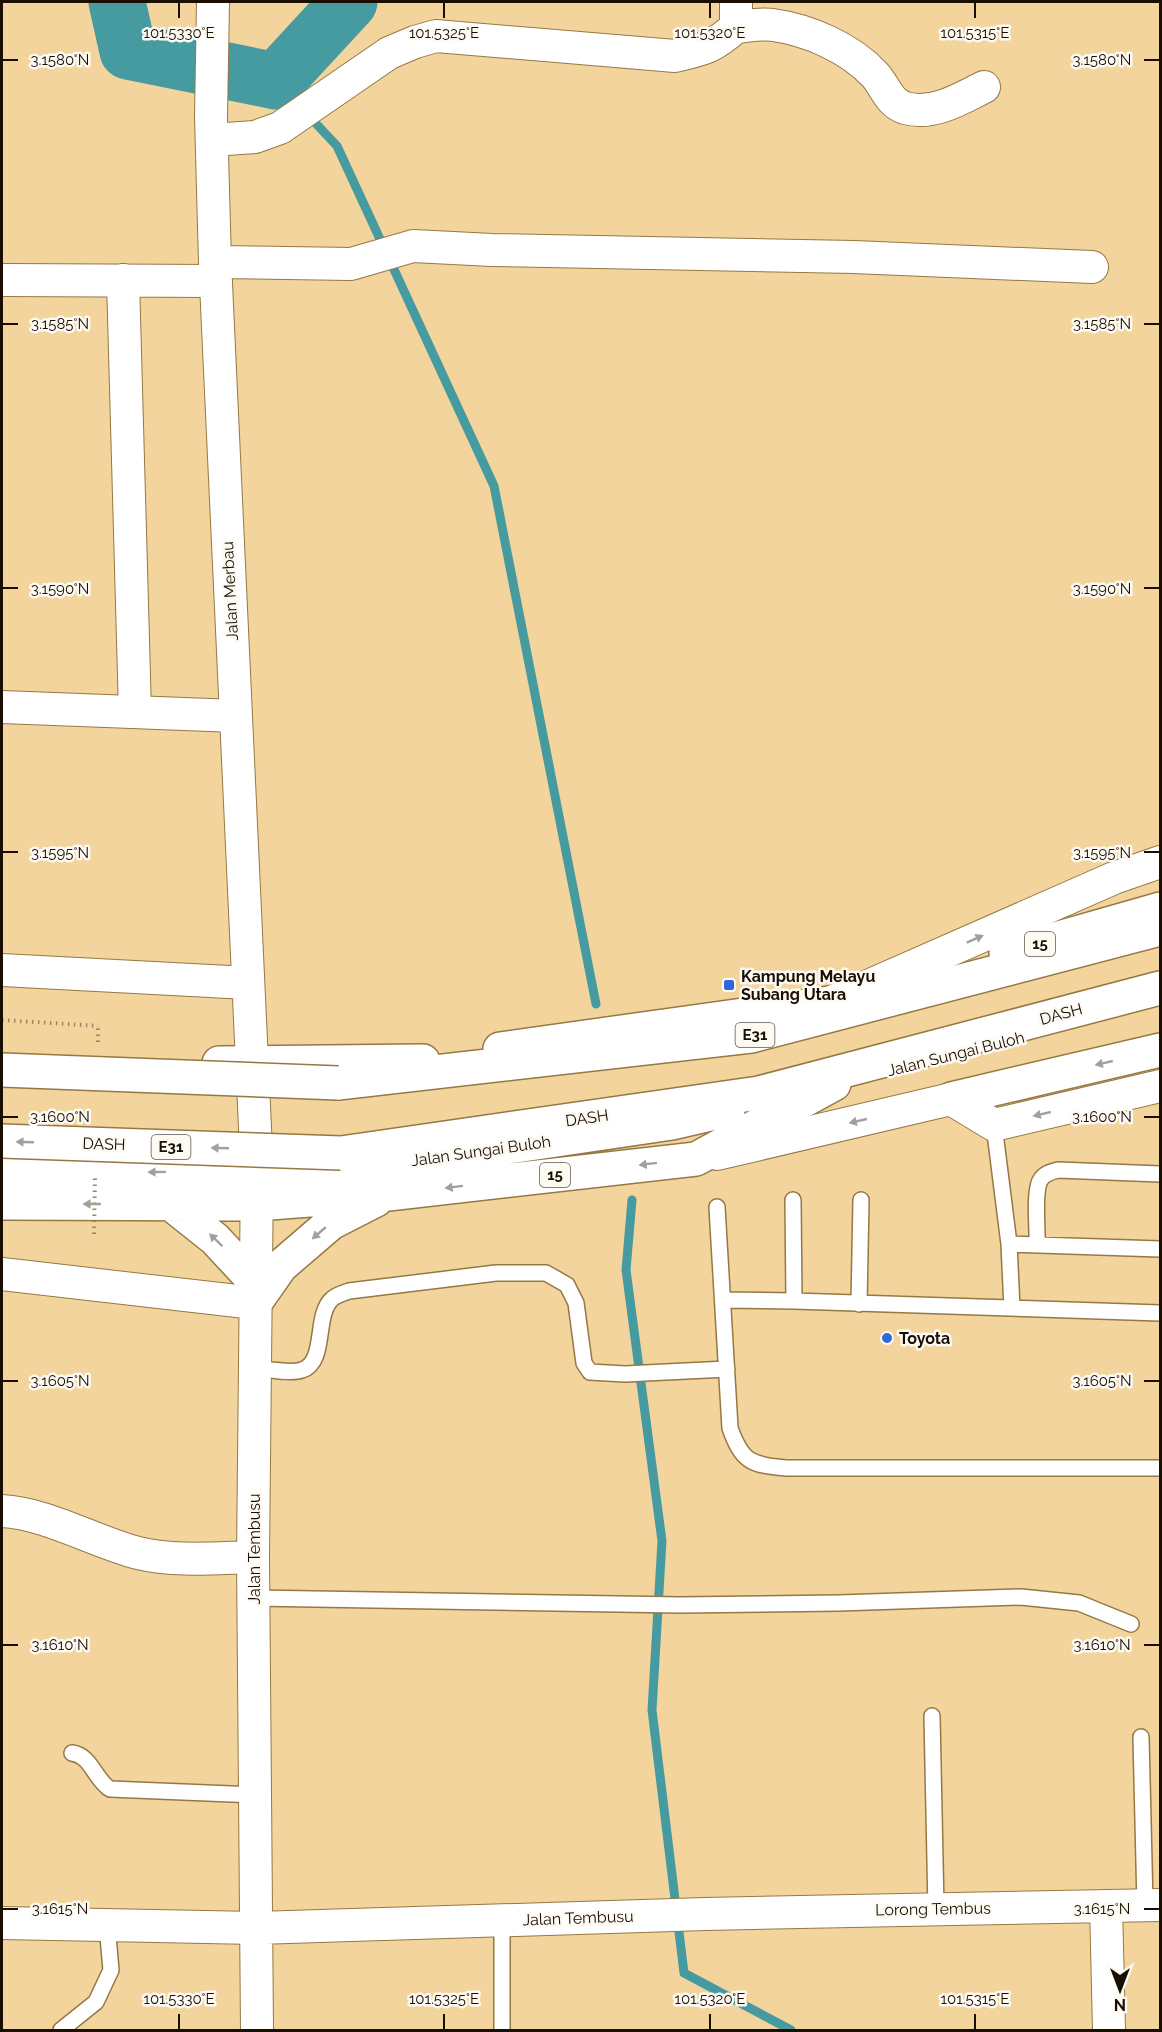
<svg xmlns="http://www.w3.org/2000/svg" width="1162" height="2032" font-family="Raleway,sans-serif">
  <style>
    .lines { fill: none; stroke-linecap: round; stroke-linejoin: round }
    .stream { stroke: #469ba1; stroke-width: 9 }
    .river { stroke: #469ba1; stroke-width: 57 }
    .service-casing { stroke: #957843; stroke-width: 18 }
    .minor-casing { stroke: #957843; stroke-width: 34 }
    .trunk-casing { stroke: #957843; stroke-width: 36 }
    .motorway-casing { stroke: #957843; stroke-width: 36 }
    .path { stroke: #9e865f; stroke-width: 4; stroke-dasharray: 1.5 4.5; stroke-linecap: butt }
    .service { stroke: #fff; stroke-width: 15 }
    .minor { stroke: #fff; stroke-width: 32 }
    .trunk { stroke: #fff; stroke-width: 33 }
    .motorway { stroke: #fff; stroke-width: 33 }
    .motorway-bridge-casing { stroke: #957843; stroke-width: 36; stroke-linecap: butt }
    .path-bridge { stroke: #9e865f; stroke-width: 4; stroke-dasharray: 1.5 4.5; stroke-linecap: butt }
    .motorway-bridge { stroke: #fff; stroke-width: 33 }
    .oneway { fill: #a39f99 }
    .ticks { fill: none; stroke: #190e00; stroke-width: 2 }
    .poi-dot { fill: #2f69d7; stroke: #fdfaf4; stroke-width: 2 }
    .labels { text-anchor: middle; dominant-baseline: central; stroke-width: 5; stroke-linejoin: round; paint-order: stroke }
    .shield { fill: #fdfaf4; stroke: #5d5549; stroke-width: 1.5 }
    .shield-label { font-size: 15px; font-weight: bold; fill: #190e00 }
    .street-label { font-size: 16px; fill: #190e00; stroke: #fdfaf4 }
    .poi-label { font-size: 16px; font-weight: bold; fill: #190e00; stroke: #fdfaf4; text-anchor: start }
    .ticks-label { font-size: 15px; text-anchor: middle; fill: #190e00; stroke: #fdfaf4; stroke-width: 5; stroke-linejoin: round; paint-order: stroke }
  </style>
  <rect width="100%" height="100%" fill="#f4d49d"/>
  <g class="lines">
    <!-- stream -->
    <path class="stream" d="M276,81L337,146L494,486L596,1004
      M632,1200L626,1270L662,1541L652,1710L684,1973L791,2030"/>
    <!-- river -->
    <path class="river" d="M117,2L128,51L276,81L349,2"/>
    <!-- service casing -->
    <g class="service-casing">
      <path id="service" d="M994,1125L1009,1244L1012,1308
        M793,1200L794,1301
        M717,1207L730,1428C742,1462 751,1465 786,1468H1160
        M1009,1244L1160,1249
        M1037,1245C1038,1231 1033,1190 1041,1179C1045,1173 1051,1172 1058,1170L1160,1174
        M723,1300L794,1301L1160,1313
        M859,1304L861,1200
        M255,1368C267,1369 291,1374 302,1370C327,1362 314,1315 332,1299C336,1295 344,1293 349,1291L496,1273H546L567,1285L576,1303L584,1363L590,1372L625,1374L727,1369
        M253,1598L680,1605L839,1603L1021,1597L1079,1603L1131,1624
        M932,1716L936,1909
        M1141,1737L1145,1905
        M72,1753C92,1756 94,1779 110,1789L256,1795
        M61,2030L96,2002L111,1970L107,1925
        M502,2030V1921"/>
    </g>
    <!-- minor casing -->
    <g class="minor-casing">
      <path id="minor" d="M213,2L211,117L215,262L257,1171L253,1557L257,2030
        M736,27C748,26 761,23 773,25C809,30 850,48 875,75C885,86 889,103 905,108C933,116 960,99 984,87
        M212,140L255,137L280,128L389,53L415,42L436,36L675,56C705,49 712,48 736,27V2
        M215,262L351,264L413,246L492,250L854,257L1092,267
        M2,280L216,281
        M123,280L135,712
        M2,707L236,716
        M2,970L248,983
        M825,1005L1114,878L1160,862
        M717,1154L951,1099L994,1125L1160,1086
        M2,1274L255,1303
        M2,1511C46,1513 95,1542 138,1553C176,1562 214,1558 253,1557
        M1106,1906L1109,2030
        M2,1923L257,1928L705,1914L1160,1905"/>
    </g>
    <!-- trunk casing -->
    <g class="trunk-casing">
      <path id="trunk" d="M1006,953L1160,909
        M500,1049L829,1003
        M219,1063L423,1061
        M2,1174L257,1171L394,1164L672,1123L728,1110
        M2,1203L257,1204L388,1194L696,1159L834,1084
        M171,1204L215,1239L255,1282
        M255,1303L281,1266L331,1223L376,1200"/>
    </g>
    <!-- motorway casing -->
    <g class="motorway-casing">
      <path id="motorway" d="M338,1083L751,1036L1160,929
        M951,1099L1160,1050
        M341,1153L759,1093L1160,988"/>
    </g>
    <!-- path -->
    <path class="path" d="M2,1020L98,1026"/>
    <!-- service -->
    <use href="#service" class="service"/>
    <!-- minor -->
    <use href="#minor" class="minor"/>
    <!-- trunk -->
    <use href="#trunk" class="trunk"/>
    <!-- motorway -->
    <use href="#motorway" class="motorway"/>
    <!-- motorway-bridge casing -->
    <g class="motorway-bridge-casing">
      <path id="motorway-bridge" d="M2,1070L338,1083
        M2,1141L341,1153"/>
    </g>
    <!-- path-bridge -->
    <path class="path-bridge" d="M98,1042V1026
      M94,1234L95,1175"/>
    <!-- motorway-bridge -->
    <use href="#motorway-bridge" class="motorway-bridge"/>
  </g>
  <!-- one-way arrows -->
  <defs><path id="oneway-solid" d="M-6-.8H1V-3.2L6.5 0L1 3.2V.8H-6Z" transform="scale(1.5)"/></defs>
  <g class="oneway">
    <use href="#oneway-solid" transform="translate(975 939) rotate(-24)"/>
    <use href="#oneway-solid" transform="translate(1104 1063) rotate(167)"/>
    <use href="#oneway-solid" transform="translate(1042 1114) rotate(167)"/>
    <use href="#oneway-solid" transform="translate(858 1121) rotate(167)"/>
    <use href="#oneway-solid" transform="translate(25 1142) rotate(-178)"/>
    <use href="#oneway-solid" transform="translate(220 1148) rotate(-178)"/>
    <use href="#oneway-solid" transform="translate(648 1164) rotate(173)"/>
    <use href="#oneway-solid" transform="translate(157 1172) rotate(179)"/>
    <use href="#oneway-solid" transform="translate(454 1187) rotate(173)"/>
    <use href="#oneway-solid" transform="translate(92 1204) rotate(-180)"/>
    <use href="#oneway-solid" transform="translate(319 1233) rotate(139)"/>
    <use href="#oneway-solid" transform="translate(216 1240) rotate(-136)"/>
  </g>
  <!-- ticks -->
  <path class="ticks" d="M179,3V18M444,3V18M710,3V18M975,3V18M3,60H18M1144,60H1159M3,324H18M1144,324H1159M3,588H18M1144,588H1159M3,852H18M1144,852H1159M3,1117H18M1144,1117H1159M3,1381H18M1144,1381H1159M3,1645H18M1144,1645H1159M3,1909H18M1144,1909H1159M179,2014V2029M444,2014V2029M710,2014V2029M975,2014V2029"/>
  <!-- markers -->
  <g class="poi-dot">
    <rect x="723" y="979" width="12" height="12" rx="3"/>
    <circle cx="887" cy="1338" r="6"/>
  </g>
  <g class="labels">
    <!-- shield labels -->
    <g class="shield">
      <rect x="1025" y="932" width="30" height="24" rx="4.5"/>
      <rect x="735.5" y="1023" width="39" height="24" rx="4.5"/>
      <rect x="151.5" y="1135" width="39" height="24" rx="4.5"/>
      <rect x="540" y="1163" width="30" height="24" rx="4.5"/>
    </g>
    <g class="shield-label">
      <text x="1040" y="944">15</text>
      <text x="755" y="1035">E31</text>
      <text x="171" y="1147">E31</text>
      <text x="555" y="1175">15</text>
    </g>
    <!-- street labels -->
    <g class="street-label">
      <text transform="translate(230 591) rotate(-93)">Jalan Merbau</text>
      <text transform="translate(1061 1014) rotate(-15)">DASH</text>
      <text transform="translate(956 1054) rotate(-14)">Jalan Sungai Buloh</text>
      <text transform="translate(587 1118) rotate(-8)">DASH</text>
      <text transform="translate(104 1144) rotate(2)">DASH</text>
      <text transform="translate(481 1151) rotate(-8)">Jalan Sungai Buloh</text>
      <text transform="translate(254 1549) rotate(-90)">Jalan Tembusu</text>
      <text transform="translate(933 1909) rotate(-1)">Lorong Tembus</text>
      <text transform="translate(578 1918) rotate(-2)">Jalan Tembusu</text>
    </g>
    <!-- poi labels -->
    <g class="poi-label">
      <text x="741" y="976">Kampung Melayu<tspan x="741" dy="18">Subang Utara</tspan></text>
      <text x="899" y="1338">Toyota</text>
    </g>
  </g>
  <g class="ticks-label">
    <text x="179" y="38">101.5330°E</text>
    <text x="444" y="38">101.5325°E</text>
    <text x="710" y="38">101.5320°E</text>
    <text x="975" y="38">101.5315°E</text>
    <text x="1102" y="65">3.1580°N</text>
    <text x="60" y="65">3.1580°N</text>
    <text x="1102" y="329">3.1585°N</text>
    <text x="60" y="329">3.1585°N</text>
    <text x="1102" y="594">3.1590°N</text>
    <text x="60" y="594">3.1590°N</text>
    <text x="60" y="858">3.1595°N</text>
    <text x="1102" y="858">3.1595°N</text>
    <text x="60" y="1122">3.1600°N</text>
    <text x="1102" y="1122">3.1600°N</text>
    <text x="1102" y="1386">3.1605°N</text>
    <text x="60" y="1386">3.1605°N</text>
    <text x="1102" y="1650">3.1610°N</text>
    <text x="60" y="1650">3.1610°N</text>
    <text x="60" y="1914">3.1615°N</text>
    <text x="1102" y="1914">3.1615°N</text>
    <text x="179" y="2004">101.5330°E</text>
    <text x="444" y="2004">101.5325°E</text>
    <text x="710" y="2004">101.5320°E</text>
    <text x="975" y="2004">101.5315°E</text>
  </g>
  <!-- border -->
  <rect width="1162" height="2032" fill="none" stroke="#190e00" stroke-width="6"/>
  <!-- north arrow -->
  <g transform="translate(1120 1990) rotate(180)" stroke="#fdfaf4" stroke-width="4.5" paint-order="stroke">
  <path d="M0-4.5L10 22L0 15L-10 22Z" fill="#190e00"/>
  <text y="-9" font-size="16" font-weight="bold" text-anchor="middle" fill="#190e00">N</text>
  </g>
</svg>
